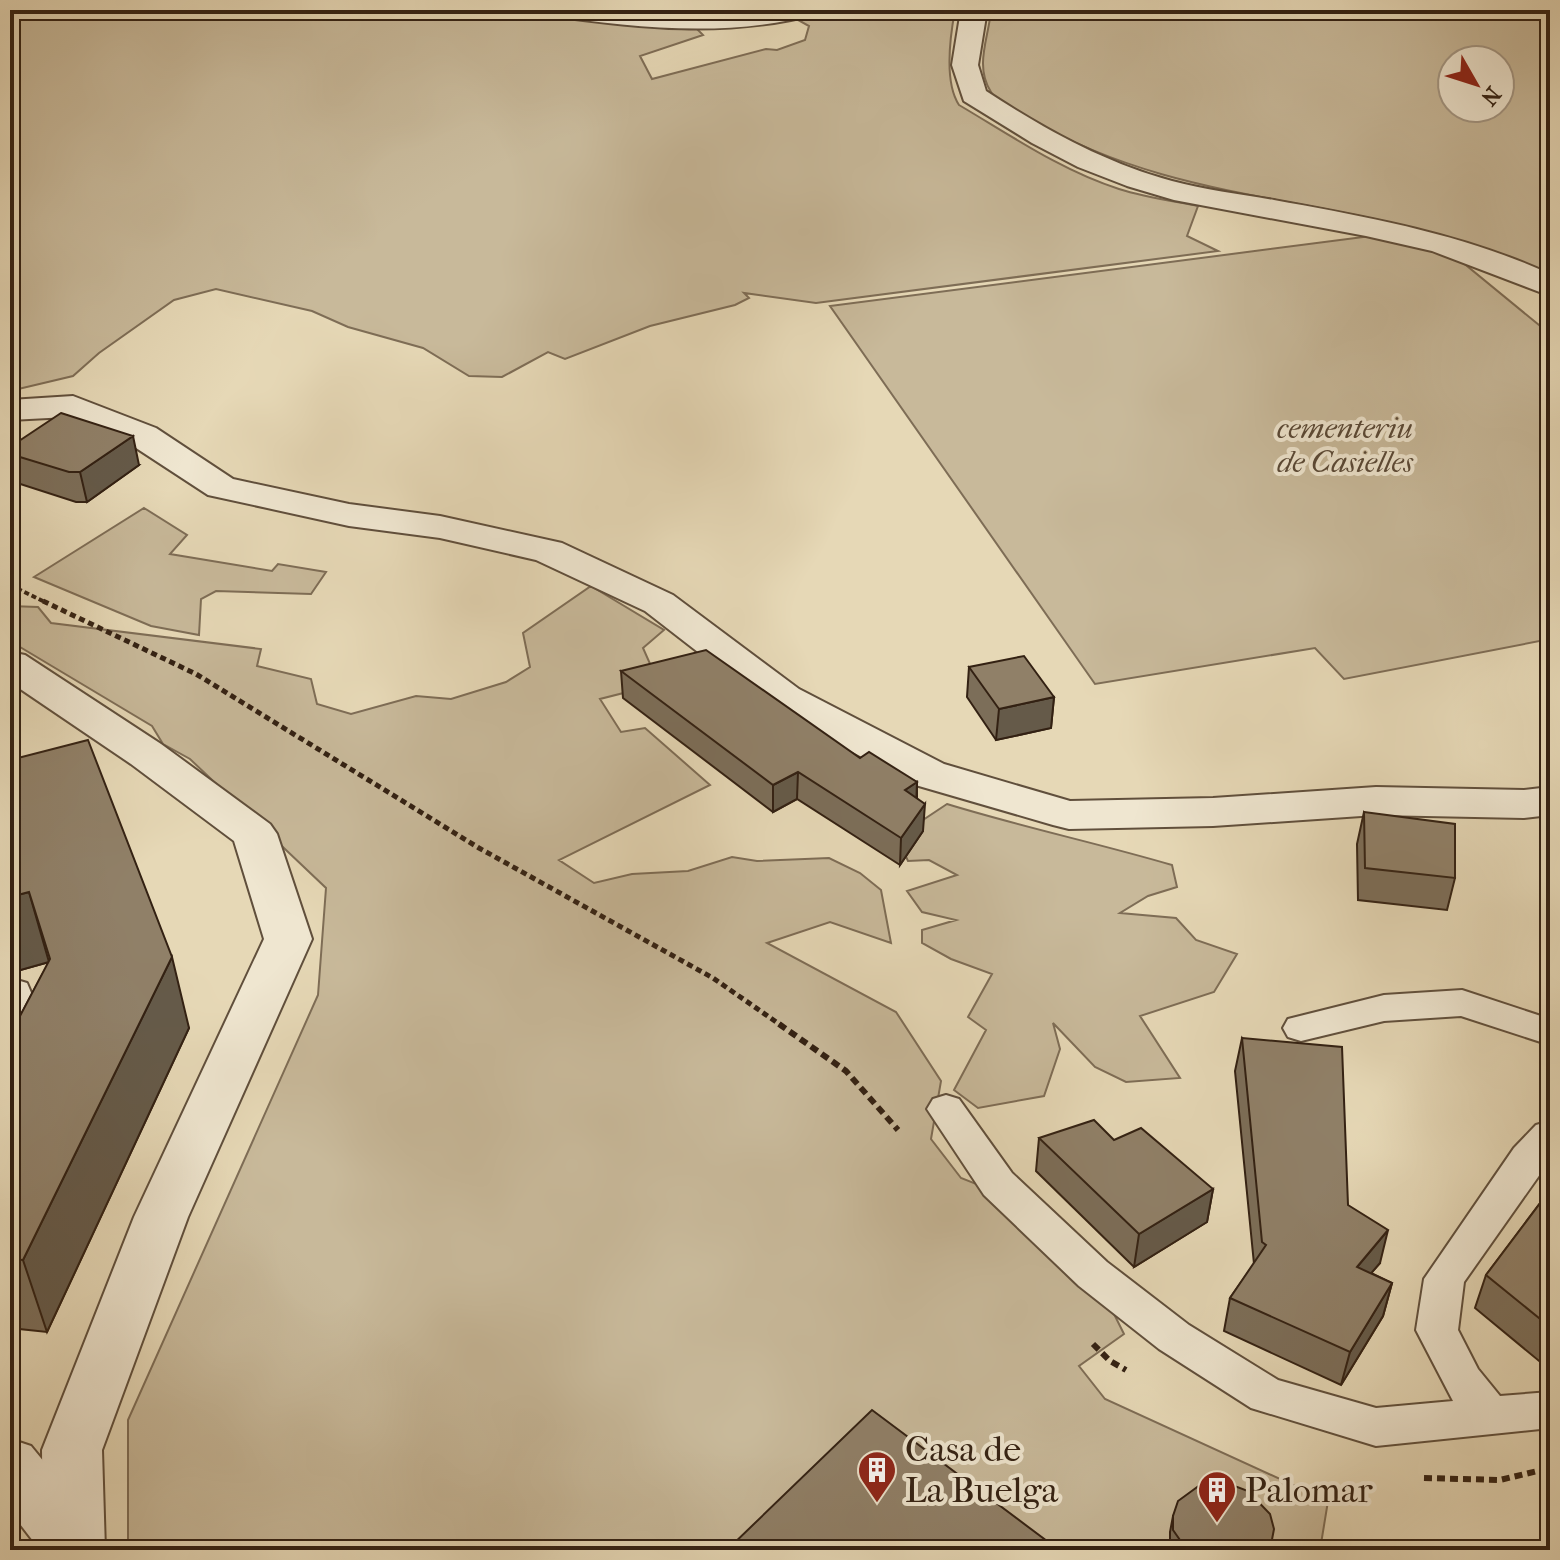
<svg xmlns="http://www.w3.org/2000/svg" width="1560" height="1560" font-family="'IM FELL French Canon',serif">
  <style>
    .green { fill: #c8b99a; stroke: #7e6d56; stroke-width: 2; fill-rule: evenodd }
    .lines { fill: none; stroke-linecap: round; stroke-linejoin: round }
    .service-casing { stroke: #604f3c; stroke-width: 4 }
    .minor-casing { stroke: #604f3c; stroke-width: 4 }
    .tertiary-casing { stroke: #604f3c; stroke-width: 4 }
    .path-far2 { stroke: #332113; stroke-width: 4; stroke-dasharray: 5 3; stroke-linecap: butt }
    .path-far1 { stroke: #332113; stroke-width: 5; stroke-dasharray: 6 4; stroke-linecap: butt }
    .path { stroke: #332113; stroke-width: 6; stroke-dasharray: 8 5; stroke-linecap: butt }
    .service { fill: #efe6d0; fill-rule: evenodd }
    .minor { fill: #efe6d0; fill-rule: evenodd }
    .tertiary { fill: #efe6d0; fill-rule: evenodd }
    .wall { fill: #7c6e59; stroke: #332113; stroke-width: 2 }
    .shaded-wall { fill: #655a49; stroke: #332113; stroke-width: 2 }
    .building { fill: #908068; stroke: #332113; stroke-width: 2 }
    .labels { text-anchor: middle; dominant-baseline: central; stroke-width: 8; stroke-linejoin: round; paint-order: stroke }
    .park-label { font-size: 30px; font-style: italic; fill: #584735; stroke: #efe6d0 }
    .near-poi-label { font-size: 36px; fill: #332113; stroke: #efe6d0; text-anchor: start }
  </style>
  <rect width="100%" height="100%" fill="#e6d8b6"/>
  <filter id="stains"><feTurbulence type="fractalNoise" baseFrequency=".0025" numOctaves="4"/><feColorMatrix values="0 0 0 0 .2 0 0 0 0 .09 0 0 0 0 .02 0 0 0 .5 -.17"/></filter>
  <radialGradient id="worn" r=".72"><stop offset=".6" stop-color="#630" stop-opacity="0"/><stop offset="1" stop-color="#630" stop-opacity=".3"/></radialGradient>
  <!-- green -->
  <path class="green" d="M10,10H519L573,19L696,28L703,35L640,56L652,79L766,49L777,50L805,40L809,26L798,20L828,10H955C950,37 944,82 959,105C1010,135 1062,171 1119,189C1144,197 1172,201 1198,206L1187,236L1218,251L816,303L744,293L749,298L735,305L650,326L565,359L548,352L502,377L469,376L423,348L348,327L312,311L216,289L174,300L99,353L73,376L10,391Z
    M598,10H792C730,23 662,17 598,10Z
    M991,10H1550V275C1505,255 1461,240 1413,228C1278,194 1155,192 1030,119C1018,112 999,105 991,92C974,66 989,37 991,10ZM1452,60H1500V108H1452Z
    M1371,236L1456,257L1550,334V639L1344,679L1315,648L1095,684L830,306Z
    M144,508L187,535L170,554L272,571L278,564L326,572L311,594L216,591L201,599L199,635L151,626L34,577Z
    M591,586L664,630L643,648L659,684L600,699L621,732L645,728L710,785L559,860L594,883L632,874L688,871L732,857L757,861L829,858L860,873L881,890L891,943L830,922L767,943L896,1012L941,1081L931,1139L961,1178L989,1189L1109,1304L1124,1334L1079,1366L1105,1399L1328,1501L1320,1550H128V1420L318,995L326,888L190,759L163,744L152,726L10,641V606L38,607L51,623L261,649L257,666L311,679L317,704L351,714L416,696L451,699L506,682L530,667L523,633Z
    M947,804C1022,827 1097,843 1172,865L1177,887L1148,896L1120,913L1176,918L1196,940L1237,954L1214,992L1140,1016L1180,1078L1126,1082L1095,1067L1053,1023L1060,1049L1044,1096L978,1108L954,1090L986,1030L968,1017L992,974L951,959L922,943V930L956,920L922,912L907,891L957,875L929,860L908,861L900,844L905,832Z"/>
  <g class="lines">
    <!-- service casing -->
    <g class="service-casing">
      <path id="service" d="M536,10C594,10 651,19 709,19C747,19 783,10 820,10L817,14C726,38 638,28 545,15Z
        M1462,990L1550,1019V1045L1461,1016L1384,1021L1301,1041L1288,1037L1283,1028L1288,1019L1384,995Z
        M946,1095L959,1099L1012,1173L1107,1262L1189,1325L1278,1380L1376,1408L1453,1401L1416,1330L1424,1279L1514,1148L1536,1125L1550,1121V1160L1464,1282L1458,1330L1478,1369L1500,1396L1550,1392V1428L1376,1446L1251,1408L1159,1349L1079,1286L984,1195L927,1109L933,1099Z"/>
    </g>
    <!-- minor casing -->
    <g class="minor-casing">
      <path id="minor" d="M10,978L27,983L48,1033L28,1071L10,1076Z
        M10,1439L31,1446L95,1524L104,1544L102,1550H40L10,1511Z"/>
    </g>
    <!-- tertiary casing -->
    <g class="tertiary-casing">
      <path id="tertiary" d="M961,10H987L978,65L986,91C1044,129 1105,163 1172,181C1205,190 1240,194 1274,200C1368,217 1463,234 1550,274V296L1432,251L1366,236L1174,200L1127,186L1078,167L1032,143L964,101L952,65Z
        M73,396L156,428L233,479L349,504L440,516L562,543L673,595L799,689L944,764L1070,801L1213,798L1376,787L1524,790L1550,787V815L1524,818L1376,815L1213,826L1069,829L1053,825L912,784L769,707L645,611L536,560L440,538L349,526L208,495L130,444L68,417L10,420V400Z
        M10,652L25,655L161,744L270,824L277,834L312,939L188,1217L102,1450L105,1550H43L42,1450L134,1217L264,939L234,841L131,764L10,682Z"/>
    </g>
    <!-- path-far2 -->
    <path class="path-far2" d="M10,585L47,603"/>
    <!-- path-far1 -->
    <path class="path-far1" d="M43,601L196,674L479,848L713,978L782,1026"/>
    <!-- path -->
    <path class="path" d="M779,1024L846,1071L898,1130
      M1093,1344L1110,1361L1126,1370
      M1424,1478L1500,1480L1550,1468"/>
    <!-- service -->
    <use href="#service" class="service"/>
    <!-- minor -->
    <use href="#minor" class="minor"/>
    <!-- tertiary -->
    <use href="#tertiary" class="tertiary"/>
  </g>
  <!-- wall -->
  <path class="wall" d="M10,447L139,465L87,502H76L11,481Z
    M969,667L1054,697L1051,728L996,740L967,697Z
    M621,671L860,758L917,782V798L923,831L900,865L797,799L773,812L623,698Z
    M10,760L189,1028L47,1332L10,1328V1035L49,962L10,973Z
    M1364,812L1455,878L1447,910L1358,900L1357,844Z
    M1242,1038L1348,1205L1380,1263L1371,1273L1392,1283L1383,1316L1341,1385L1224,1331L1230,1298L1254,1264L1235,1071Z
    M1039,1138L1114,1140L1213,1189L1207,1222L1134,1267L1036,1171Z
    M1550,1190V1370L1475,1308L1486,1275Z
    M1173,1516L1270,1550H1172L1170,1547V1532Z"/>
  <!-- shaded-wall -->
  <path class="shaded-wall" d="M133,436L139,465L87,502L80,472Z
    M1054,697L1051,728L996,740L999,709Z
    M798,772L797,799L773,812V785Z
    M917,782L916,810L905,790Z
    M925,804L923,831L900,865L901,838Z
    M29,892L49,962L10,973V897Z
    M172,957L189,1028L47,1332L23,1260Z
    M1213,1189L1207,1222L1134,1267L1139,1234Z
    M1388,1230L1380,1263L1348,1300L1357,1267Z
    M1392,1283L1383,1316L1341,1385L1350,1352Z"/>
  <!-- building -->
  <path class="building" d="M61,413L133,436L80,472H69L10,454V447Z
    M706,650L860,758L869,752L917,782L905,790L925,804L901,838L798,772L773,785L621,671Z
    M1024,656L1054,697L999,709L969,667Z
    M88,740L172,957L23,1260L10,1259V1035L50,959L29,892L10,897V760Z
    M1364,812L1455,824V878L1365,868Z
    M1242,1038L1342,1047L1348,1205L1388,1230L1357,1267L1392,1283L1350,1352L1230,1298L1266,1245L1262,1242Z
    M1094,1120L1114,1140L1141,1128L1213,1189L1139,1234L1039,1138Z
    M1550,1190V1327L1486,1275Z
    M872,1410L1059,1550H727Z
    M1200,1485H1232L1248,1491L1270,1514L1274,1529L1270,1550H1187L1173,1530V1516L1178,1501Z"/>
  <!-- icons -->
  <defs>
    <g id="building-pin" transform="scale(2)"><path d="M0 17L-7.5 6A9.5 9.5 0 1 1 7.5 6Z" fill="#8f2418" stroke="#efe6d0"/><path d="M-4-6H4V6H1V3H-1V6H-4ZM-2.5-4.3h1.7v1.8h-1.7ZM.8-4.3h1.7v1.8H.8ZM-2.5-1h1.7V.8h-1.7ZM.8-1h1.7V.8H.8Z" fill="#fff"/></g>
  </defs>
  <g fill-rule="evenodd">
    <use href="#building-pin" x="877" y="1470"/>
    <use href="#building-pin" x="1217" y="1490"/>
  </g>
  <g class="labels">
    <!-- park labels -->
    <g class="park-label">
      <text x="1345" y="428">cementeriu<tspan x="1345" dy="34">de Casielles</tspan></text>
    </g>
    <!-- near-poi labels -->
    <g class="near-poi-label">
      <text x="905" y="1449">Casa de<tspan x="905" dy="41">La Buelga</tspan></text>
      <text x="1245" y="1490">Palomar</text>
    </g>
  </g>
  <!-- margin -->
  <rect width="1560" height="1560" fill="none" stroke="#e6d8b6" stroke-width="40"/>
  <rect x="12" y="12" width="1536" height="1536" fill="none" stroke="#332113" stroke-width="4"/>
  <rect x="20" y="20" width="1520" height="1520" fill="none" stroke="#332113" stroke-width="2"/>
  <!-- north arrow -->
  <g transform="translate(1476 84) rotate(129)"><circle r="38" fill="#efe6d0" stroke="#a49784" stroke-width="2"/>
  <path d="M0-6L14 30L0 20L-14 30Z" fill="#8f2418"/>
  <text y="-12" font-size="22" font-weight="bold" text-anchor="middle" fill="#332113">N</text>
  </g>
  <rect width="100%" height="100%" filter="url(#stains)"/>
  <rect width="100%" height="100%" fill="url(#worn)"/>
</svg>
